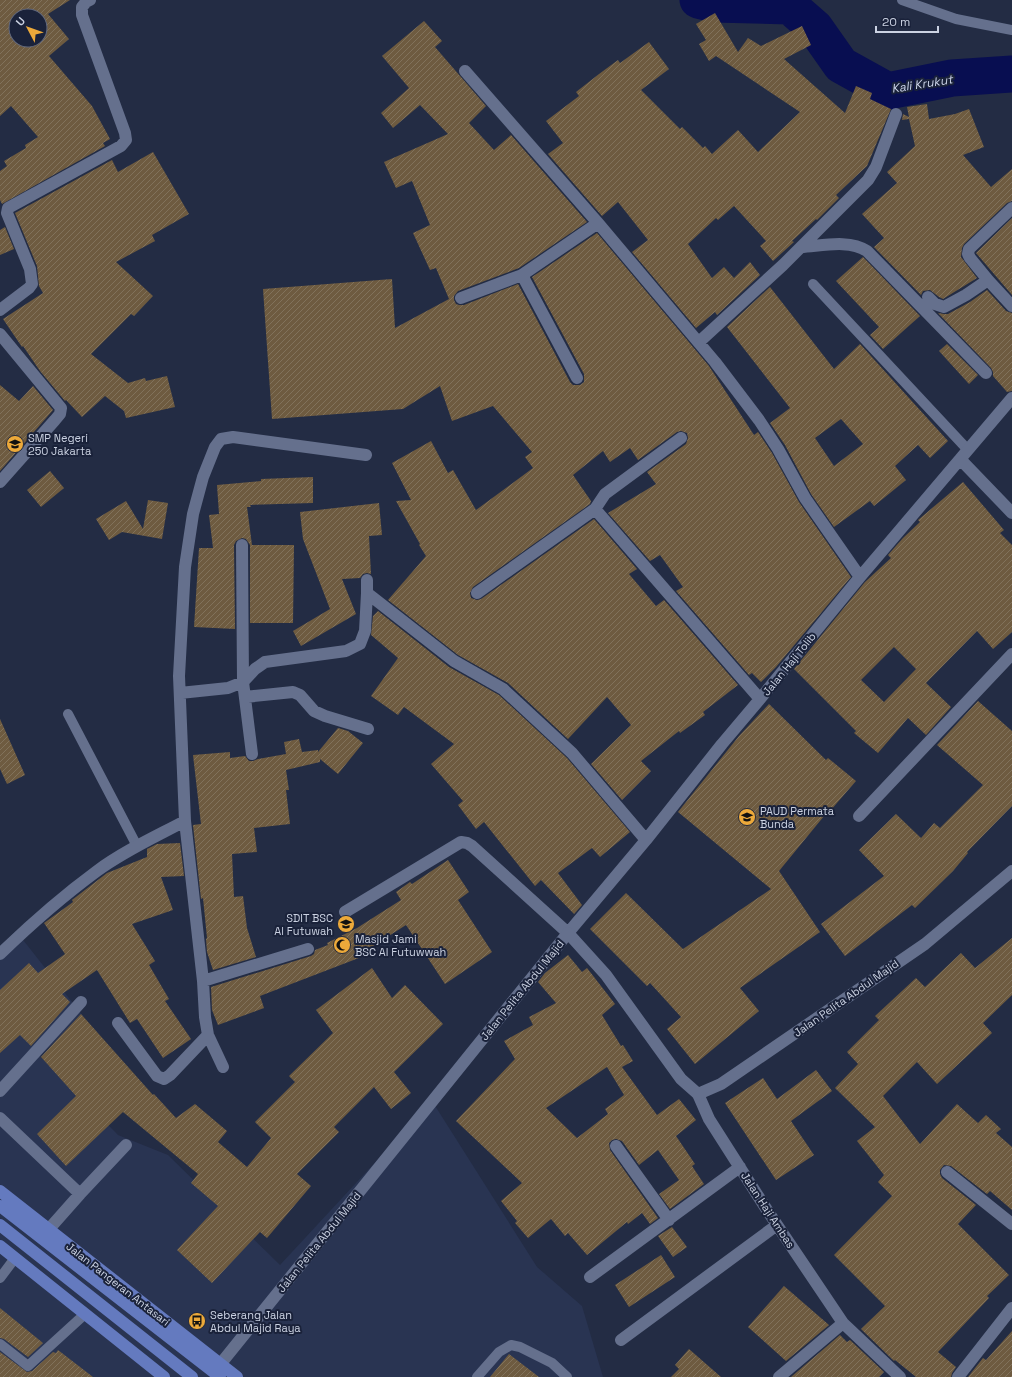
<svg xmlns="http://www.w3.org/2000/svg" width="1012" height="1377" font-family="'Space Grotesk',sans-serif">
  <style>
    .built { fill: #293452 }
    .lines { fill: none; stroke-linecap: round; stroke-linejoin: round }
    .river { stroke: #080e51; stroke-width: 37 }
    .building { fill: url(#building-hatch); fill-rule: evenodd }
    .service { stroke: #65708d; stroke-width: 10 }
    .minor { stroke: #65708d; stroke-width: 12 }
    .tertiary { stroke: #65708d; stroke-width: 12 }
    .primary { stroke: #647abf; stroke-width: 12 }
    .labels { text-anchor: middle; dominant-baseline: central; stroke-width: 4; stroke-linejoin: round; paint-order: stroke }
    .poi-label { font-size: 11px; fill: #cbd2e2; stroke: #1a223a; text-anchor: start }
    .street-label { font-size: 11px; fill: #cbd2e2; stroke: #1a223a }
    .water-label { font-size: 12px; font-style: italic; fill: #d0d8ed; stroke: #1a223a }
  </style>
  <defs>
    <pattern id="building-hatch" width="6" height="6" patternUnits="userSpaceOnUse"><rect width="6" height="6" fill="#6e5b40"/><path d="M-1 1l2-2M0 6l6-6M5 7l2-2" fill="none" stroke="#81725b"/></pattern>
  </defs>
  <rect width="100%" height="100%" fill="#232c44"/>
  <!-- built -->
  <path class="built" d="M16,931L83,1016L40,1056L118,1135L168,1155L280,1265L432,1101L537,1267L582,1306L603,1377H0V946Z"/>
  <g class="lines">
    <!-- river -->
    <path class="river" d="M698,0L714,4L790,6L815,28L841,65L888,91L952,78L1012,74"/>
  </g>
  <!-- building -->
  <path class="building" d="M0,0H70L48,14L69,39L49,56L92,106L110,139L103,143L105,146L2,204L0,200V171L7,166L4,161L26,148L25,145L38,137L11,106L0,116ZM16,16H40V40H16Z
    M715,13L738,52L748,38L761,46L802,26L811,45L784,59L845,113L856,86L872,93L870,99L891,109L867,166L836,195L839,198L817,220L816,219L792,241L794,242L773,261L760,246L766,241L734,206L718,220L716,218L688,244L712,278L724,267L734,278L750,262L760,275L717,315L715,312L696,328L632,252L648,240L618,202L602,216L548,154L563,143L546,121L579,96L576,92L599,74L618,60L620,63L649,42L669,69L641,90L680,129L682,127L703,148L705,146L712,154L738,130L758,152L800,112L716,56L709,61L699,44L706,40L696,24Z
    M424,21L442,41L435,47L486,106L469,123L494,150L511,135L587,222L519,268L458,291L454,296V300L456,304L459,305H464L518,284L570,382L573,385H580L584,382V374L532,277L597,233L709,366L754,435L758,432L772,453L799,502L851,577L776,667L761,682L752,673L749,675L676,591L683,587L660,555L650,561L608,513L656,484L647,472L686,444L688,438L687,433L681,431L677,432L638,460L630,448L610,462L603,451L573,475L591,501L590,504L473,587L470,593L471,598L477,600L481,599L594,519L637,569L629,574L656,606L664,600L738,685L703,712L705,715L680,733L679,731L641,761L651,771L622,800L591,764L631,725L607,697L568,739L508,683L458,655L388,600L426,556L419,545L420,544L396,501L411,500L392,463L431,441L448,473L453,470L476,510L533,468L525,457L532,452L493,406L452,421L440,386L403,409L272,419L263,289L392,279L395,328L449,299L436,268L430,270L413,233L430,225L412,181L396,188L384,162L448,134L420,105L393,128L381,113L409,88L382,56Z
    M927,104L929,119L955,114L969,109L984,147L963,155L991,187L1012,169V201L1007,203L964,244L962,248L961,257L977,278L943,299L939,297L930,290L923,291L921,295L874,247L884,238L862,214L897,183L887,172L915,146L909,119L902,120L903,114L909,117L907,107Z
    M153,152L189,214L152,235L155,241L116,262L153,296L134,316L131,314L91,354L128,383L145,378L146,381L167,376L175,407L126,418L124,411L105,396L82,417L66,400L65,401L40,371L23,346L22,347L3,319L43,293L39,286L37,266L15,213L112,160L118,172Z
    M1012,218V295L976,253Z
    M5,227L14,249L0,255V230Z
    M863,257L920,316L883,349L870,335L879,327L836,281Z
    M770,287L834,369L860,344L948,441L930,458L918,445L895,466L906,480L874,506L870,501L834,527L811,494L785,445L770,423L790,408L727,327ZM841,419L863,444L834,466L815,438Z
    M987,290L1006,311L1012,313V391L1007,392L993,376V372L991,368L938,313L944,314H948L970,302Z
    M947,344L978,375L969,384L939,351Z
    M0,385L19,401L33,386L53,410L0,471Z
    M50,471L64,488L41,507L27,490Z
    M313,477V503L250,505L251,507H247L252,545H294L293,623H250V545L246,539L242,538L236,541L234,545L235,629L194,627L199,548H213L209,515L219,514L217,485L261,481V479Z
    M963,482L1004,530L1000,533L1012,545V632L993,649L977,631L926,683L951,707L926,735L908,718L878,753L854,733L856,731L794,669L865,582L891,558L888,555L903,538L920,522L918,520ZM894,647L916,669L884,702L861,680Z
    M148,500L168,503L162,539L122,532L109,540L96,519L126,501L143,529Z
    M379,503L382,535L369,536L371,574L367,573L363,574L360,578L342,579L356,614L301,646L293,631L330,609L303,539L300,512Z
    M378,611L449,667L499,695L567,758L630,832L600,857L592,848L558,873L582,905L574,914L541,880L535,886L484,822L476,829L458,805L463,801L431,764L454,744L404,707L398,715L371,696L398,658L371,635L373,616Z
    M978,701L1012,731V806L967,852L968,853L953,871L915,908L912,905L845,956L821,924L884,876L859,850L896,814L921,838L934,823L940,828L983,785L937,745Z
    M769,704L826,760L828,758L856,781L830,811L829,810L779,871L820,932L740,988L759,1011L695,1064L667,1029L681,1017L650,983L647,986L590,929L626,893L683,949L771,889L678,812L739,736Z
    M0,719L25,775L7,784L0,769Z
    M338,728L348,731L363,743L338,774L320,759V762L286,770L289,790H286L290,824L254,828L257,852L232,854L234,897L243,896L247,928L256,957L213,970L207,952L206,939L207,938L203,898L201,899L193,825L201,824L193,755L230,752V758L245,756L249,761H253L258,759L286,754L284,742L299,739L302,752L318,750V752Z
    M180,843L184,876L161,877L173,910L132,924L155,961L149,965L169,999L165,1001L191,1039L163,1058L137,1019L130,1023L97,970L62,994L70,1002L31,1046L20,1035L0,1053V990L29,963L38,973L65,954L44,923L73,902L72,900L107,873L147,857V849L157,844Z
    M448,860L469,892L458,900L492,952L445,984L406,925L362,953L364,956L260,996L264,1008L218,1025L212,1010L211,987L311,956L314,954L315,950L328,945L327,943L357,928L401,900L396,892L410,882L412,884Z
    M1012,938V995L983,1023L992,1033L937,1084L917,1062L883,1096L920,1144L957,1104L978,1123L986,1115L1001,1129L996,1133L1012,1147V1210L990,1191L987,1194L951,1166L944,1165L940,1170V1174L942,1178L976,1205L958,1224L1009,1275L987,1296L989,1298L938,1352L956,1367L952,1373L951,1377H916L895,1360L894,1361L861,1329L885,1306L834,1255L892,1196L878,1182L884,1175L857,1141L875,1127L835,1088L858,1064L847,1052L879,1020L875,1016L916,978L925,987L961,953L975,968Z
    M568,955L582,972L587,968L615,1004L602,1015L621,1046L623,1045L633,1061L622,1067L657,1115L679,1099L696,1120L676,1136L695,1164L692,1166L704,1184L670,1209L659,1194L679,1180L658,1150L639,1165L622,1141L616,1139L612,1140L609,1143L610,1150L658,1218L650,1224L642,1213L628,1224L627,1222L587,1255L568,1233L565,1236L551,1219L528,1238L515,1223L517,1221L501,1201L522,1183L456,1121L515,1059L504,1041L533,1025L529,1017L556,1003L538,982L545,973ZM607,1067L624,1095L605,1109L608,1114L577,1138L546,1108Z
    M372,968L392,998L405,985L443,1024L394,1072L411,1093L391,1109L374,1087L334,1127L339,1132L297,1174L311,1186L267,1238L260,1232L212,1283L177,1250L218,1206L191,1183L198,1174L123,1112L66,1166L37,1134L76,1096L41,1057L81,1014L153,1095L154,1094L176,1118L195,1104L227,1131L218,1142L247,1167L271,1138L255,1122L295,1082L289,1076L333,1033L316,1010Z
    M816,1070L832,1091L791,1121L814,1155L776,1180L725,1103L763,1078L777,1099Z
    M672,1227L687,1247L673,1257L658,1236Z
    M661,1255L675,1277L629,1307L615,1285Z
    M784,1286L829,1325L786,1361L748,1327Z
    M0,1308L43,1343L28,1357L4,1339L0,1338Z
    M1012,1331V1377H968L983,1358L986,1360Z
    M840,1335L847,1342L850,1340L884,1372L879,1377H791Z
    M689,1349L721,1377H671L679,1369L675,1365Z
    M58,1350L93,1377H0V1352L27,1372L32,1371L53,1352L56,1353Z
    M509,1354L539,1377H490Z"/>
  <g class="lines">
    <!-- service -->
    <path class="service" d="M902,0L956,19L1012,30
      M813,284L968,450
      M68,714L137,846
      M0,1278L15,1258
      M0,1344L28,1366L85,1314
      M477,1377L499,1352L511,1345L520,1347L552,1363L567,1377"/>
    <!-- minor -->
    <path class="minor" d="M465,71L598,223L715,362L759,420L778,449L805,498L860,577
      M1012,208L969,249L968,254L970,258L988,280L1012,306
      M801,247C821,246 849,239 867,251L986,373
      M522,275L577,378
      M928,297L935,304L944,307L966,295L988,280
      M461,298L522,275L598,223
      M0,310L29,288L32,284L30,269L7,213L8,208L121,146L126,140L125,133L82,15V7L86,2L90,0
      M0,334L61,408L60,414L55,420L0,482
      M699,342L783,265L868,180L876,167L896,114
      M960,459L1012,513
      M595,509L605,494L681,438
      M242,545L243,682L252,754
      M367,580V593L454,661L503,689L572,753L646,840
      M477,593L595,509L760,699
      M180,693L228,688L243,682L255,669L265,662L346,651L360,644L365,631L367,593
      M245,697L293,692L300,695L314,711L325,716L368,729
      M859,816L1012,654
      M345,912L461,842L467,843L472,846L568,933L646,840L722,744L760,699L860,577L1012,398
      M0,954C30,925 63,896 97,871C124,851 155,837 185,821
      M203,981L308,949
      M118,1023L157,1076L164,1079L170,1075L208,1035
      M223,1067L208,1035L205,1017L203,981L185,821L179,676L185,567L193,514L203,477L215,447L221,439L233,437L366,455
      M0,1091L81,1002
      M698,1094L709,1119L767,1210L843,1323L900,1377
      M0,1118L80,1194
      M616,1146L669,1220
      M947,1172L1012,1224
      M49,1229L80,1194L126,1145
      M590,1277L740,1167
      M621,1340L777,1225
      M779,1377L843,1323
      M958,1377L1012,1308"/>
    <!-- tertiary -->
    <path class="tertiary" d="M214,1372L568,933L606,975L681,1079L698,1094L721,1084L925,944L1012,871"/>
    <!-- primary -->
    <path class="primary" d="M0,1191L237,1377
      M0,1206L220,1377
      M0,1225L192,1377
      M0,1246L164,1377"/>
  </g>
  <!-- icons -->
  <defs>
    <g id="school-disc" transform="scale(0.9)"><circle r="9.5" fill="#eca93a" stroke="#1a223a"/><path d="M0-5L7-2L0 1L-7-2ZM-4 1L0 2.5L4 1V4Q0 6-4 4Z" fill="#111"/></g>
    <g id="mosque-disc" transform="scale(0.9)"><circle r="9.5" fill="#eca93a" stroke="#1a223a"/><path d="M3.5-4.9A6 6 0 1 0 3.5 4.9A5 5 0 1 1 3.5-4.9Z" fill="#111"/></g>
    <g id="bus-disc" transform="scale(0.9)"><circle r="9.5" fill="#eca93a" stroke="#1a223a"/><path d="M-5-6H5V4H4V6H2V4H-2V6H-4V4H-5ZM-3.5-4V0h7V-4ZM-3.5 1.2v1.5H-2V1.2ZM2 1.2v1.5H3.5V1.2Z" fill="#111"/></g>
  </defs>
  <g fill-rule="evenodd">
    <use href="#school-disc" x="15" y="444"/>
    <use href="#school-disc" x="747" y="817"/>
    <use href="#school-disc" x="346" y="924"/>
    <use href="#mosque-disc" x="342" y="945"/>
    <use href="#bus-disc" x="197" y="1321"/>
  </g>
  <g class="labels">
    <!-- poi labels -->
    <g class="poi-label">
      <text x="28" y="438">SMP Negeri<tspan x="28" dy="13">250 Jakarta</tspan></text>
      <text x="760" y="811">PAUD Permata<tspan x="760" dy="13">Bunda</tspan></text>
      <text x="333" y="918" text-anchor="end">SDIT BSC<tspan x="333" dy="13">Al Futuwah</tspan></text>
      <text x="355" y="939">Masjid Jami<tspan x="355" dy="13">BSC Al Futuwwah</tspan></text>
      <text x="210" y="1315">Seberang Jalan<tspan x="210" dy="13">Abdul Majid Raya</tspan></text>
    </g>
    <!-- street labels -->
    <g class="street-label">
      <text transform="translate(789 664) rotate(-51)">Jalan Haji Tolib</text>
      <text transform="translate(522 990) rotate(-51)">Jalan Pelita Abdul Majid</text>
      <text transform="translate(846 998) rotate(-35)">Jalan Pelita Abdul Majid</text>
      <text transform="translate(768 1210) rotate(57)">Jalan Haji Ambas</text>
      <text transform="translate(319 1242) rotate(-51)">Jalan Pelita Abdul Majid</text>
      <text transform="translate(118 1284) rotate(38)">Jalan Pangeran Antasari</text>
    </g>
    <!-- water labels -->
    <g class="water-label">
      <text transform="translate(922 84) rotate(-9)">Kali Krukut</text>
    </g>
  </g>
  <!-- north arrow -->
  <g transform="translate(28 28) rotate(311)"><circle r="19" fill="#1a223a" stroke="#61687d"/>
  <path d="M0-3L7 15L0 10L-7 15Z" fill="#eca93a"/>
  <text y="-6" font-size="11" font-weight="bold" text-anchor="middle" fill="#cbd2e2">U</text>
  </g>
  <!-- scale -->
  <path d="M876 26v6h62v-6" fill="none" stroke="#cbd2e2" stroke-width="2"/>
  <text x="882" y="26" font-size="12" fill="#cbd2e2" stroke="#1a223a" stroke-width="3" paint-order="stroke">20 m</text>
</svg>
